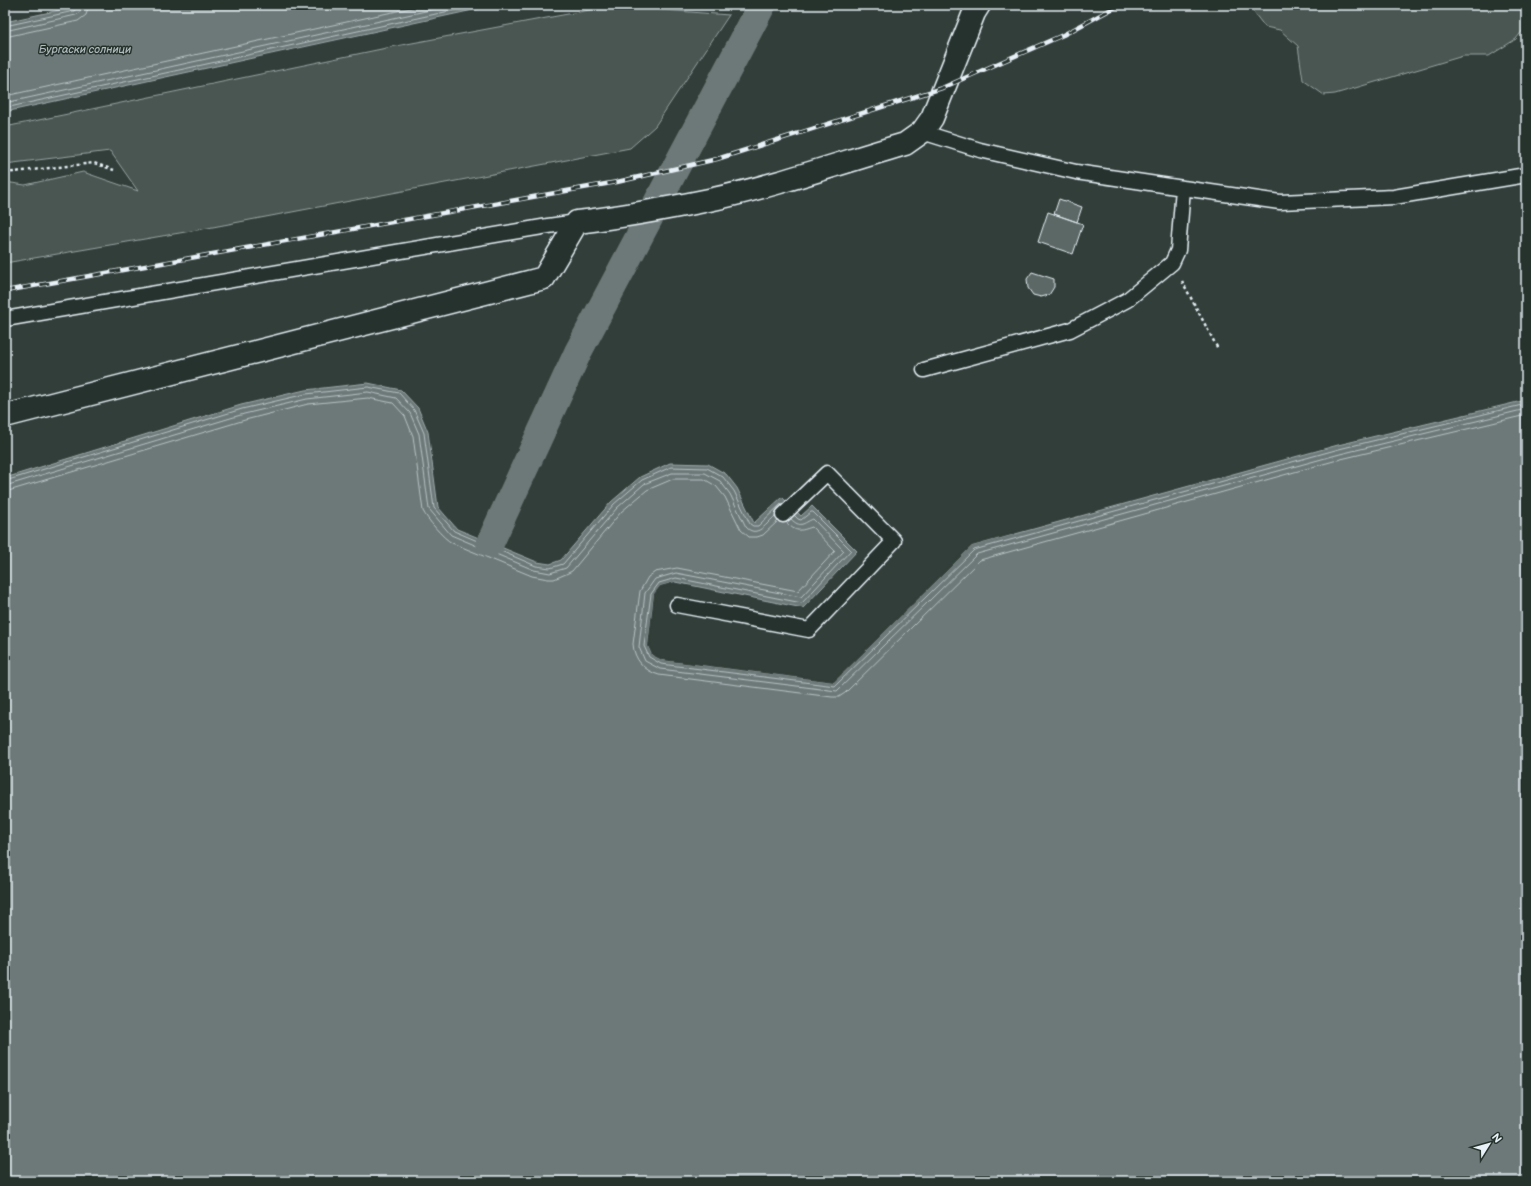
<svg xmlns="http://www.w3.org/2000/svg" width="1531" height="1186" font-family="'Balsamiq Sans',sans-serif">
  <style>
    .green { fill: #495651; stroke: #98a4a4 }
    .water { fill: #6d7978; stroke: #9ea9ab }
    .pier { fill: #323e39 }
    .lines { fill: none; stroke-linecap: round; stroke-linejoin: round }
    .shore { stroke: #b7c1c5; stroke-width: 1 }
    .canal { stroke: #6d7978; stroke-width: 28 }
    .building { fill: #5c6865; stroke: #e8f1f8 }
    .lane-casing { stroke: #e8f1f8; stroke-width: 17 }
    .street-casing { stroke: #e8f1f8; stroke-width: 25 }
    .path { stroke: #e8f1f8; stroke-width: 2.5; stroke-dasharray: 3 3; stroke-linecap: butt }
    .lane { stroke: #26332d; stroke-width: 14 }
    .street { stroke: #26332d; stroke-width: 22 }
    .rail-casing { stroke: #e8f1f8; stroke-width: 4.5 }
    .rail { stroke: #26332d; stroke-width: 3; stroke-dasharray: 9; stroke-linecap: butt }
    .labels { text-anchor: middle; dominant-baseline: central; stroke-width: 3; stroke-linejoin: round; paint-order: stroke }
    .water-label { font-size: 11px; font-style: italic; fill: #b1bbbe; stroke: #26332d }
  </style>
  <rect width="100%" height="100%" fill="#323e39"/>
  <filter id="ink" filterUnits="userSpaceOnUse"><feTurbulence type="fractalNoise" baseFrequency=".025" numOctaves="2"/><feDisplacementMap in="SourceGraphic" scale="8" xChannelSelector="R" yChannelSelector="G"/><feConvolveMatrix kernelMatrix="1 2 1 2 8 2 1 2 1" color-interpolation-filters="sRGB"/></filter>
  <g filter="url(#ink)">
    <!-- green -->
    <path class="green" d="M1248,5H1526V26L1516,39L1489,56H1463L1335,94L1324,95L1303,80L1298,46L1280,30L1265,27Z
      M611,6L729,15L655,126L630,148L197,230L5,263V182L25,185L83,172L138,191L110,151L5,164V127L396,46Z"/>
    <!-- water -->
    <path class="water" d="M82,5H496L5,112V22Z
      M368,383L401,390L418,408L428,432L438,507L457,529L537,562L550,564L561,560L611,502L640,477L670,463L708,464L726,474L737,488L754,523L782,497L801,516L812,506L857,551L803,608L675,582L660,586L654,595L648,646L652,655L662,660L834,682L972,546L1338,445L1526,400V1181H5V478L241,405L305,390Z"/>
    <!-- pier -->
    <path class="pier" d="M1015,532V534L972,546L834,682L662,660L652,655L648,646L654,594L660,586L675,582V584L661,588L656,595L650,645L654,653L662,658L833,680L971,545Z"/>
    <g class="lines">
      <!-- shore -->
      <path class="shore" d="M5,26L74,11L77,8L78,5
        M5,31L76,15L81,11L83,5
        M5,37L78,21L86,15L89,5
        M5,96L425,5
        M5,103L453,5
        M5,108L477,5
        M5,481L242,409L306,394L368,387L399,393L414,410L424,433L434,508L454,531L536,566L550,568L563,564L614,504L642,480L671,467L707,468L723,477L734,491L750,524L753,526H758L781,504H783
        M5,486L244,414L307,399L368,392L396,398L410,413L419,434L429,509L451,535L534,570L550,573L566,568L617,508L644,484L672,473H705L720,481L730,494L746,527C757,539 767,523 775,516
        M5,492L245,420L308,404L368,398L393,403L405,416L413,436L423,511C427,519 443,538 452,543L532,576L548,579H554L566,574L572,571L621,512L647,490L673,479H704L716,486L725,497L741,530L749,537H757L763,535L778,521
        M794,515L798,519L801,520L811,512H813L851,550L802,603L676,578L659,583L651,594L644,646L649,657L661,664L835,686L974,550L1339,449L1526,404
        M791,519C801,529 803,523 813,519L844,551L801,597L676,573L655,579L645,593L639,647L645,661L660,669L837,691L977,554L1340,454L1526,409
        M786,522C796,533 800,531 812,527L835,551L798,591L677,568L655,572L648,577L640,591L633,644C634,660 645,671 659,675L832,697H839L845,693L980,560L1341,459L1526,415"/>
      <!-- canal -->
      <path class="canal" d="M490,543L578,352L762,5"/>
    </g>
    <!-- building -->
    <path class="building" d="M1059,199L1082,207L1077,222L1054,214Z
      M1048,212L1083,224L1073,254L1038,242Z
      M1032,272L1054,279V287L1049,295L1041,297L1033,295L1028,288L1027,279Z"/>
    <g class="lines">
      <!-- lane casing -->
      <g class="lane-casing">
        <path id="lane" d="M922,132L980,150L1076,172L1183,188L1178,250L1172,263L1127,300L1070,330L924,370
          M1183,188L1280,202L1394,197L1526,175
          M5,319L548,226L577,222
          M677,605L809,630L894,541L827,473L783,515"/>
      </g>
      <!-- street casing -->
      <g class="street-casing">
        <path id="street" d="M5,416L544,278L577,222C621,217 665,209 709,200C775,186 840,163 905,144L922,132L932,118L974,13L979,5"/>
      </g>
      <!-- path -->
      <path class="path" d="M5,173L94,163L114,170
        M1182,281L1218,349"/>
      <!-- lane -->
      <use href="#lane" class="lane"/>
      <!-- street -->
      <use href="#street" class="street"/>
      <!-- rail casing -->
      <g class="rail-casing">
        <path id="rail" d="M5,291L617,182L717,159L942,88L1063,35L1119,5"/>
      </g>
      <!-- rail -->
      <use href="#rail" class="rail"/>
    </g>
  </g>
  <g class="labels">
    <!-- water labels -->
    <g class="water-label">
      <text x="85" y="49">Бургаски солници</text>
    </g>
  </g>
  <!-- margin -->
  <rect width="1531" height="1186" fill="none" stroke="#26332d" stroke-width="20"/>
  <rect x="10" y="10" width="1511" height="1166" fill="none" stroke="#e8f1f8" stroke-width="1.5" filter="url(#ink)"/>
  <!-- north arrow -->
  <g transform="translate(1489 1144) rotate(53)" stroke="#26332d" stroke-width="3" paint-order="stroke">
  <path d="M0-3L7 15L0 10L-7 15Z" fill="#e8f1f8"/>
  <text y="-6" font-size="11" font-weight="bold" text-anchor="middle" fill="#e8f1f8">N</text>
  </g>
</svg>
